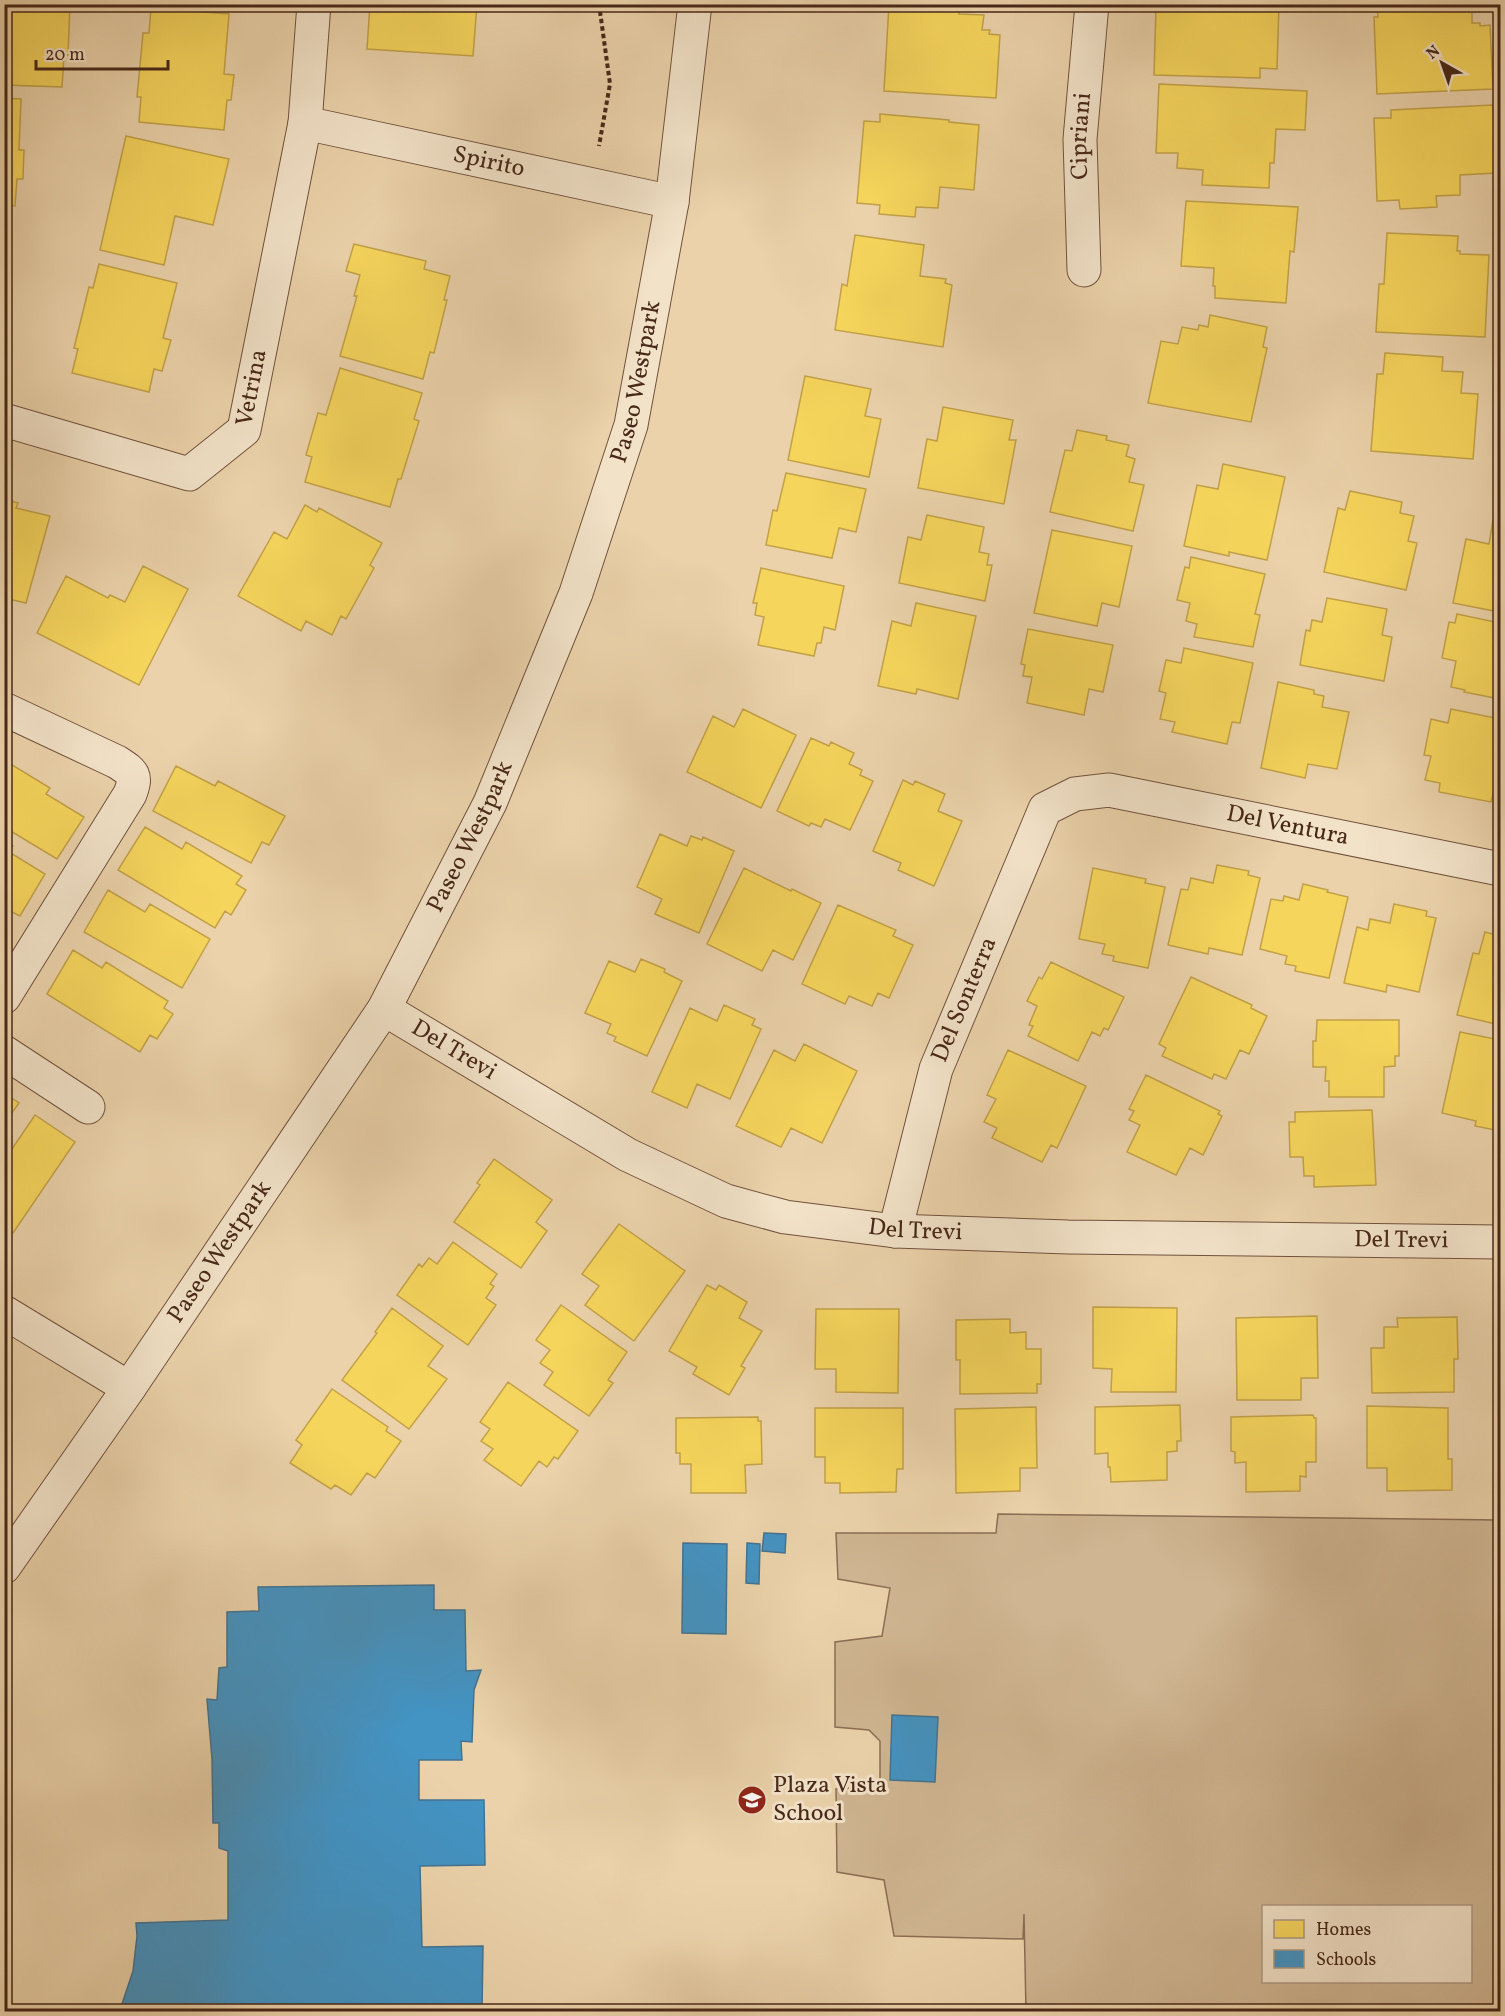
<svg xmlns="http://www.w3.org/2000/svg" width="1505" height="2016" font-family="Vollkorn,serif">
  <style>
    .green { fill: #cfb591; stroke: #8c6e55; stroke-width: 1.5; fill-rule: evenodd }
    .homes { fill: #f6d55c; stroke: #c2a148; stroke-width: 1.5 }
    .schools { fill: #4393c3; stroke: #447390; stroke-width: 1.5 }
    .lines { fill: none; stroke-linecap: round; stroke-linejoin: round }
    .minor-casing { stroke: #71523d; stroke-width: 35 }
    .path { stroke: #482819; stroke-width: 4; stroke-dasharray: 4.5 3; stroke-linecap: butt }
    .minor { stroke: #f2e2c8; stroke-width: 33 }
    .labels { text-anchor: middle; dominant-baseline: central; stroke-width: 6; stroke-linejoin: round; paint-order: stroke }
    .street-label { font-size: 24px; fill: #482819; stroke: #f2e2c8 }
    .poi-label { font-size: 24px; fill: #482819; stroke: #f2e2c8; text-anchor: start }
  </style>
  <rect width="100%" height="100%" fill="#ebd2aa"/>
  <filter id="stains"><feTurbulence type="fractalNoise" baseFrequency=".00333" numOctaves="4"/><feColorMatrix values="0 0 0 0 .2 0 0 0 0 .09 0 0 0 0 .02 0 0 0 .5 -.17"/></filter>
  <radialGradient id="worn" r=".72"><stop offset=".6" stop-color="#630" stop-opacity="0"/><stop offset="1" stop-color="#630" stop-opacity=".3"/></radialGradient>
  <!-- green -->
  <path class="green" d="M998,1514L1499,1520L1500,2011H1026L1024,1914L1023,1939L894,1936L884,1880L837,1872L836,1789L865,1787L880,1780V1741L869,1730L835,1727V1642L882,1636L890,1588L838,1579L836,1533H996ZM1264,1906H1470V1982H1264Z"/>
  <!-- homes -->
  <path class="homes" d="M4,4H70L68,55H64L62,87L4,85Z
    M370,4H477L473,56L367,49Z
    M889,4H960L959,14L984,15L982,30H990L989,34L1000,35L996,98L884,91Z
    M1193,4H1279L1277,69L1260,68V78L1154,75L1156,8L1193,9Z
    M1377,4L1472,6V23H1480V26L1490,25L1493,89L1377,94L1374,17H1378Z
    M151,8L229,14L224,74L234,75L231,100H227L224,130L139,122L141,97H137L143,33H149Z
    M1159,84L1307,91L1305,130L1276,129L1274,163H1270L1269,188L1202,185L1203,170L1177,168L1178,153H1156Z
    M4,98L21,99L19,150H24L23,179H17L15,206L4,205Z
    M1493,105L1496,173L1460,175V195L1436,196L1437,207L1400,209L1399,200L1377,201L1374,118H1391V110Z
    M880,114L949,120V122L979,125L974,190L940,187L938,208L916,207L915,217L879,214L880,205L857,203L864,121L880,122Z
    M126,136L229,159L213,225L175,216L164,265L100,250Z
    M1186,201L1298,207L1294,252L1290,251L1286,303L1215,298V286H1213L1214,268L1181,266Z
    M1387,233L1458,236L1457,251H1460V254L1489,255L1485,337L1376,332L1379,284H1384Z
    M855,235L924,245L920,276L946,279L945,283L952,285L943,347L835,330L842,284L847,286Z
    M354,244L426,261L424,269L450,276L444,300H447L434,353L430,352L423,379L340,356L357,296H354L360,275L346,271Z
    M99,264L177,283L163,338L171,340L162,371L154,369L149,392L72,373L78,349L74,348L89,287L93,288Z
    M1210,315L1267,327L1263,347L1267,348L1251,422L1148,403L1161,341L1178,344L1182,327L1198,330L1199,325L1208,327Z
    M1385,353L1443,357L1442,371L1463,372L1461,393L1478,394L1473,459L1371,451L1377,374H1383Z
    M340,368L422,393L414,419L419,421L401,479H398L390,507L305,482L312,457L306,455L318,413L326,415Z
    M805,376L871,389L865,416L881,419L869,477L788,460Z
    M943,407L1013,420L1009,440H1016L1004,504L918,488L927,439L937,441Z
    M1077,430L1107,436L1106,440L1129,445L1126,456L1135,459L1129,482L1144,485L1133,531L1050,512L1065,450L1072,451Z
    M1223,464L1285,477L1267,560L1229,552V556L1184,546L1197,485L1218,489Z
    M786,473L866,489L856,532L839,528L832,558L766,545L773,510L777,511Z
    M1350,491L1402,502L1400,513L1414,516L1408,541L1417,543L1406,590L1324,572L1338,508L1345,510Z
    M4,499L18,503L16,508L50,516L26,603L4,598Z
    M305,505L317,512L319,508L382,543L370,565L374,568L346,619L341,616L332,635L306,621L301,631L238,596L274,532L287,539Z
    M927,515L984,527L979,552L989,554L987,565H992L985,601L899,583L908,537L921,540Z
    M1493,520L1500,521V610L1494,609V611L1453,603L1466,539L1489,544Z
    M1052,530L1132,546L1119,607L1102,603L1097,626L1034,613Z
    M1191,557L1265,574L1255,614L1260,615L1253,647L1194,637L1197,624L1186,621L1190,603L1177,600L1185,567L1189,568Z
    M143,566L188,589L139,685L37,633L66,576L108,598L110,595L125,602Z
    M761,568L844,586L835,630L824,627L821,643H817L814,656L758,645L764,617L755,615L757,603H753Z
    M1327,598L1387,609L1382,635L1392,637L1384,681L1300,665L1306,630L1310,631L1312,620L1322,622Z
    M916,603L976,616L958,699L917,689L916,694L878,686L892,621L911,626Z
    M1457,614L1500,623V699L1464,692L1465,690L1451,687L1456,661L1442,658L1449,622L1455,623Z
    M1028,629L1113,645L1103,692L1089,689L1084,715L1027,703L1032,677L1023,676L1025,665L1021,664Z
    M1184,648L1253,663L1240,723L1232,722L1227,744L1172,732L1175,722L1160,719L1166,693L1159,691L1166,660L1181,663Z
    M1278,682L1314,690V694L1324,696L1322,707L1349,712L1337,769L1308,764L1305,778L1261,768Z
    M743,709L796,735L761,808L687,772L713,716L734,727Z
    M1451,709L1500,719V780L1497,779L1491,802L1439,792L1440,783L1425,780L1431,756L1424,755L1431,719L1448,723Z
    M811,738L829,746L831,742L854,753L849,764L862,770L860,775L873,781L850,830L825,819L821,827L811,823L809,826L777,811Z
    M4,760L50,788L46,794L84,817L57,859L4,827Z
    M176,766L215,786L218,781L285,816L269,845L262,842L251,863L153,811Z
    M903,780L913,785L915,781L945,794L938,811L962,821L934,886L898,870L901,863L873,851Z
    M145,827L182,849L186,842L242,876L236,884L246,890L231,915L225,911L215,928L118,870Z
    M660,834L687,846L691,836L702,840L703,837L734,851L699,933L655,914L662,899L637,887Z
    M4,841L13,846L9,852L45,874L20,916L4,908Z
    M1217,865L1249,871L1248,875L1260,878L1242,955L1209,948L1208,954L1168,945L1181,889L1188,890L1191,878L1213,883Z
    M744,868L791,891L792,889L821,903L793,960L773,950L762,971L707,944Z
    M1093,868L1146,879L1145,883L1165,887L1148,968L1113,961L1114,956L1102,954L1105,944L1079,939Z
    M1303,884L1328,890L1327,892L1348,897L1329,978L1295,971L1296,966L1285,964L1287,956L1260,949L1271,899L1283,901L1284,896L1299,900Z
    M108,890L145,912L150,904L210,939L182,988L84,932Z
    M1394,904L1427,911L1426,916L1436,918L1419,992L1387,985L1386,992L1344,983L1357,927L1368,930L1370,919L1390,923Z
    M838,905L896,930L893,936L913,945L889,998L878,993L872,1006L849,996L845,1004L802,984Z
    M1485,932L1500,936V1025L1457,1015L1473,953L1479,954Z
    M73,950L102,968L106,962L168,1001L164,1008L173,1014L157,1039L150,1035L140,1052L47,994Z
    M641,959L665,969L664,972L682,981L647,1056L614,1041L616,1037L607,1033L611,1024L585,1013L609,961L635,972Z
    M1051,962L1124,997L1108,1030L1104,1028L1100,1036L1092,1032L1078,1061L1028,1036L1033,1026L1029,1025L1037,1006L1027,1001L1039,977L1042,979Z
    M1191,977L1252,1005L1251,1008L1267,1016L1249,1054L1240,1050L1226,1079L1214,1074L1212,1079L1162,1056L1166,1048L1159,1044Z
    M724,1005L755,1019L752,1025L761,1029L730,1099L697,1084L687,1108L652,1092L690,1008L717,1021Z
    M1317,1020H1399V1056H1395V1066L1384,1067V1097H1329V1081H1325L1326,1067H1313V1041H1316Z
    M1460,1032L1500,1040V1131L1475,1126L1476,1121L1442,1113Z
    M804,1044L857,1071L822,1143L791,1128L781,1147L736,1126L774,1050L795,1061Z
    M1008,1050L1086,1086L1057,1148L1051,1145L1042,1162L992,1138L997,1128L984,1122L996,1099L987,1095Z
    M1146,1075L1220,1111L1218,1114L1222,1116L1203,1155L1190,1148L1176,1175L1127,1152L1140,1125L1129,1120L1134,1111L1129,1109Z
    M4,1093L19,1103L4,1124Z
    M1372,1110L1376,1185L1314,1187V1176H1304L1303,1157H1290L1289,1122H1295V1112Z
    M35,1115L75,1142L13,1233L4,1228V1145L12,1149Z
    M494,1159L552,1200L536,1222L547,1231L521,1268L454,1222L480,1185L477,1183Z
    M619,1224L685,1271L634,1341L585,1305L599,1286L582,1274Z
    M453,1242L497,1274L490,1284L494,1286L486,1298L496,1305L468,1345L397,1295L419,1264L422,1267L429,1258L437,1264Z
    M707,1285L716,1290L719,1285L747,1302L739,1318L762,1331L741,1366L745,1368L729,1395L693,1374L697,1367L669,1351Z
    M561,1305L627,1352L608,1380L613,1383L589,1416L544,1385L553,1372L540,1363L550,1350L536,1340Z
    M1093,1307L1177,1308L1176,1392H1111L1112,1369L1093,1368Z
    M392,1308L443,1346L428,1366L447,1379L409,1429L342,1380L377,1333L375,1332Z
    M816,1309H899L898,1393L836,1392V1369H815Z
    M1317,1316L1318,1378H1301V1400H1237L1236,1318Z
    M1457,1317L1458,1359H1454V1392L1372,1393L1371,1348H1384V1327H1398L1397,1318Z
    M1010,1319V1333L1026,1332V1349H1041V1384H1037V1393L960,1394V1360H956V1320Z
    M508,1382L578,1431L558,1459L554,1457L547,1467L539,1461L521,1486L484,1460L493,1449L481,1441L490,1429L480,1422Z
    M332,1389L388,1427L386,1431L401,1441L375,1478L367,1473L351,1495L335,1485L331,1489L290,1463L302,1445L296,1440Z
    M1180,1405L1181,1441H1177V1451L1167,1452V1480L1111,1482L1110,1467H1108V1453L1095,1454V1407Z
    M1367,1406L1448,1408V1459H1452V1490L1387,1491V1468H1367Z
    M1036,1407L1037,1468H1020V1491L956,1493L955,1409Z
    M815,1408H903V1469H897L896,1492L840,1493V1483H825V1457H815Z
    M1313,1415L1314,1418H1316V1462H1306V1477L1300,1476V1491L1246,1492V1462L1235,1463V1452L1231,1451V1417Z
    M758,1417V1421H761L762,1464L745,1465L746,1493H691V1464H680V1453H676V1418Z"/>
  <!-- schools -->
  <path class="schools" d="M764,1533L786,1534L785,1553L762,1551Z
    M683,1543L727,1544L726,1634L682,1633Z
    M747,1543L760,1544L759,1584L746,1583Z
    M434,1585V1610H465L466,1671L481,1670L474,1690L472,1742L461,1741L462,1760H419V1800H484L485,1865L420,1866L422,1947L483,1946L482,2010L81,2012L82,2006L120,2010L133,1971L137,1936L136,1923L228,1920V1851L219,1848V1823H213L212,1759L207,1699L217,1700L219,1668L227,1667V1612L259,1611L258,1587Z
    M892,1715L938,1717L935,1782L890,1780Z"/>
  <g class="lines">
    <!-- minor casing -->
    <g class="minor-casing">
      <g id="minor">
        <path id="s1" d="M305,123L672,202"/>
        <path id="s2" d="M1084,270L1080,139L1092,4"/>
        <path id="s3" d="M4,420L189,474L244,430L305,123L314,4"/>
        <path d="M4,709L117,762C134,773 137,775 130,794L4,997"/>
        <path id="s4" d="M384,1009L628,1155L726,1201L785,1217L895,1231L1068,1237L1500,1242"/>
        <path d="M4,1052L88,1107"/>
        <path id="s5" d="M895,1231L936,1069L1045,809L1075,794L1109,790L1500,869"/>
        <path d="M4,1312L129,1388"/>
        <path id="s6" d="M4,1567L129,1388L384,1009L490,803L576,593L631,425L672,202L695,4"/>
      </g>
    </g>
    <!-- path -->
    <path class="path" d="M599,4L610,84L599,146"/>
    <!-- minor -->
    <use href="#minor" class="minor"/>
  </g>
  <!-- icons -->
  <defs>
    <g id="school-disc" transform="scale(1.5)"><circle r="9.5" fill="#8f2418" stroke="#f2e2c8"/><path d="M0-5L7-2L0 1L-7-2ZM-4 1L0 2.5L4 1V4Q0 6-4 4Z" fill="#fff"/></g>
  </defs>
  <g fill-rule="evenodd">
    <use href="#school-disc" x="752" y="1800"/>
  </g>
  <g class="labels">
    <!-- street labels -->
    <g class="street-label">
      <text stroke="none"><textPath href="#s2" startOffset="134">Cipriani</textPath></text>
      <text stroke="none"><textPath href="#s1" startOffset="188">Spirito</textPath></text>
      <text stroke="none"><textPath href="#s6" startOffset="1354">Paseo Westpark</textPath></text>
      <text stroke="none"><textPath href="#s3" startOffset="306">Vetrina</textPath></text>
      <text stroke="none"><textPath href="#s5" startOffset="699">Del Ventura</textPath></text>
      <text stroke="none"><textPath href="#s6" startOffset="868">Paseo Westpark</textPath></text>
      <text stroke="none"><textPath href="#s5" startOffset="242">Del Sonterra</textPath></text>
      <text stroke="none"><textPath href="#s4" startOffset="81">Del Trevi</textPath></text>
      <text stroke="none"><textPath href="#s4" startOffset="585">Del Trevi</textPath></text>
      <text stroke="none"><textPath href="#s4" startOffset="1071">Del Trevi</textPath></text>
      <text stroke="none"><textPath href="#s6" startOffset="382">Paseo Westpark</textPath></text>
    </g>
    <!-- poi labels -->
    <g class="poi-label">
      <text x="773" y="1786">Plaza Vista<tspan x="773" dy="28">School</tspan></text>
    </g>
  </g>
  <!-- margin -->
  <rect width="1505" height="2016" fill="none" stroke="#ebd2aa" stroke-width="24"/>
  <rect x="6" y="6" width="1493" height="2004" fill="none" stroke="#482819" stroke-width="3"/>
  <rect x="12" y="12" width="1481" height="1992" fill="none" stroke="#482819" stroke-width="1.5"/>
  <!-- legend -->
  <rect x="1262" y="1905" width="210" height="78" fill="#f2e2c8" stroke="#ae9882" stroke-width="1.5"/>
  <rect x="1274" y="1920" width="30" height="18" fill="#f6d55c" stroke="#ae9882" stroke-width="1.5"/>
  <text x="1316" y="1935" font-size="18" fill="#482819">Homes</text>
  <rect x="1274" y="1950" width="30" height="18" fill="#4393c3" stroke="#ae9882" stroke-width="1.5"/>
  <text x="1316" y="1965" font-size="18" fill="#482819">Schools</text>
  <!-- north arrow -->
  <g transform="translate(1442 63) rotate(320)" stroke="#f2e2c8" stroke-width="4.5" paint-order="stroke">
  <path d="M0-4.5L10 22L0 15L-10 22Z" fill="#482819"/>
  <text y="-9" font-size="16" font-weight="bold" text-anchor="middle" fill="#482819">N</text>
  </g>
  <!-- scale -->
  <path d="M36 60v9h132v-9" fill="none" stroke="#482819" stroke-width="3"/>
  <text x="45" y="60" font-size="18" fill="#482819" stroke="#f2e2c8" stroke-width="4.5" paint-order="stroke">20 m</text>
  <rect width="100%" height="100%" filter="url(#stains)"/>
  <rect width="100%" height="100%" fill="url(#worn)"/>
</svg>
